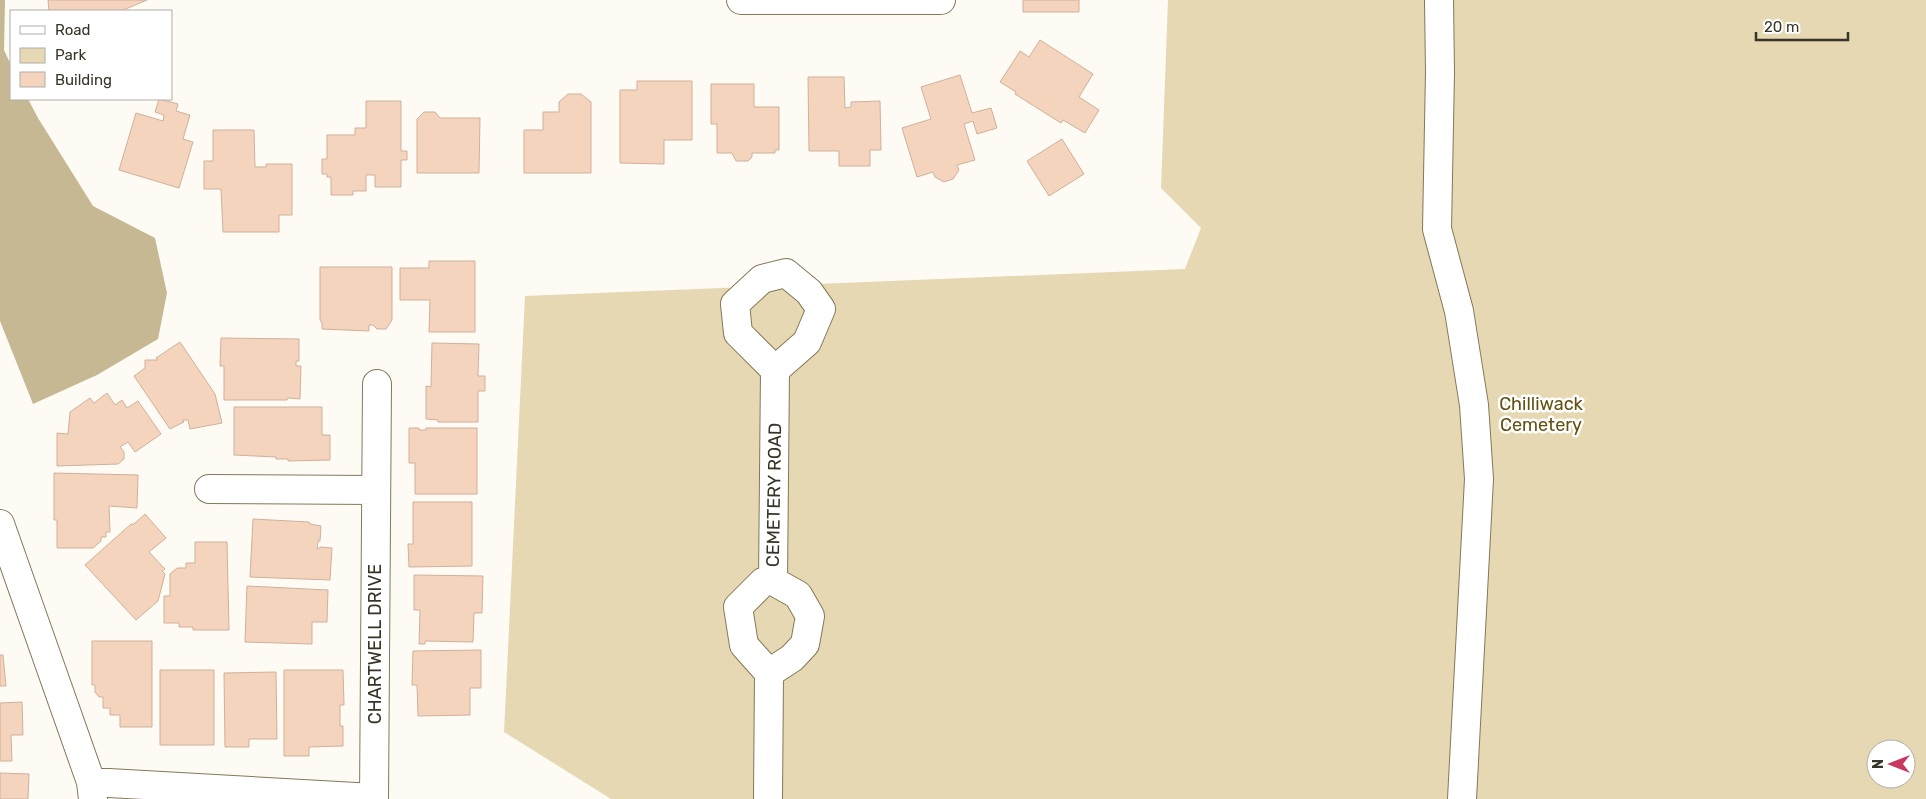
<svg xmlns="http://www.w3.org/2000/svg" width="1926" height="799" font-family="Rubik,sans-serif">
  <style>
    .green { fill: #e5d8b3; fill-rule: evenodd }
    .forest { fill: #c6b893 }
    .building { fill: #f4d4bd; stroke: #d0b09a }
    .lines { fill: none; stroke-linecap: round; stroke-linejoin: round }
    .minor-casing { stroke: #847859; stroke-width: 30 }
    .minor { stroke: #fff; stroke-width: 28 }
    .labels { text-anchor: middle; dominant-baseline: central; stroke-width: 5; stroke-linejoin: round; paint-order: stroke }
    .park-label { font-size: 18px; fill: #645011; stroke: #fff }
    .street-label { font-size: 18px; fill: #393427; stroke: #fff }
  </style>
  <rect width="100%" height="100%" fill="#fefbf5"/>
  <!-- green -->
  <path class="green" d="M1168,0H1926V799H611L504,732L525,296L1185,269L1201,228L1161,188ZM1876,749H1906V779H1876Z"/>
  <!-- forest -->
  <path class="forest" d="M0,0H5L4,50L11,65V99H28L38,118L93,206L155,238L167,293L158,339L97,375L33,404L0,321Z"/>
  <!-- building -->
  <path class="building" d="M48,0H147L121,11H49Z
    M1023,0H1079V12H1023Z
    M1040,40L1093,74L1079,97L1099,110L1085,133L1063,120L1061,123L1015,94L1016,92L1000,82L1020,51L1029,57Z
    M960,75L972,113L991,108L997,128L977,134L973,121L964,124L975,160L957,165L959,170L953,179L944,182L935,177L933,172L917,177L902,128L931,119L921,87Z
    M808,77H844L845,108L851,107V102L880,101L881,150H870V166H839V151H809Z
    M637,81H692V140H664V164L620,163V90H637Z
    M711,84H754V107H779V150H775V153H752V157L748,161H736L732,153H717V124H711Z
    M568,94H581L591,102V173H524V130H543V112H559V102Z
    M159,99L178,104L176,111L190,115L183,139L193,142L179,188L119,170L136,113L163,121L164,115L155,112Z
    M366,101H401V151H407V160H401V187H375V175H366V191H353V195H331V177H327V174H322V159H327V135H355V128H366Z
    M424,112H435L440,118H480L479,173H417V119Z
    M213,130H254L255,167H266V164H292V215H279V232H223L221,189H204V161H213Z
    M1062,139L1084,174L1049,196L1027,161Z
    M429,261H475V332H429L430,300H400V268H429Z
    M320,267H392V320L386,329H377L373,325H369V331L322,329V323L320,320Z
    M221,338L299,339V361H296V366H301L300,399L288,398L287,400H224V366H220Z
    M180,342L215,394L222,423L190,429L188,420H183L184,422L170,429L134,376L145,368V360H158L156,358Z
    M432,343L479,344L478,376H485V391H478V422H438V420L426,419V386L431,387Z
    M107,393L115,405L122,400L127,408L138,401L161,434L135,452L128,442L120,447L124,452V459L118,464L57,466V433L68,434L70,412L90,398L94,403Z
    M234,407H322V435H330V460L288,461V459H276V457L234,455Z
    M409,428H419V430H426V428H477V494H415V463H409Z
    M54,473L138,475L137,508L109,506L110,532H106V537H101V541L93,548H57V520H54Z
    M413,502H472V566L409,567L408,544H413Z
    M145,514L166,538L149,552L165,569L162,571L165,574L158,601L136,620L85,565L131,524H134Z
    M253,519L309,522L310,524L321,526L320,541H318L317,549L321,547L332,548L330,580L250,577Z
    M195,542H227L229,630H193V627H179V623H164V596H170V574L177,568H186V563H195Z
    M414,575L483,576L482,613H474L473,642L425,641V644H419L420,610H414Z
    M247,586L328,590L327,622H312V644L245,642Z
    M92,641H152V727H120V715H110V708H103V697H99L95,692V685H92Z
    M481,650V688H470V715L418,716L417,685H412L413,651Z
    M0,655H3L6,686H0Z
    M160,670H214V745H160Z
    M284,670H343L344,705H340V726H343V746L309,747V756H284Z
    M276,672L277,739H249V747H225L224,673Z
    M22,702L23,735H11L12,761H0V703Z
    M0,773L29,774L28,799H0Z"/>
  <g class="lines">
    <!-- minor casing -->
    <g class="minor-casing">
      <path id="minor" d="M741,0H941
        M1439,0L1440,72L1437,229L1459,311L1474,405L1479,479L1462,799
        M209,489L376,490
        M0,524L91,782L93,799
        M773,581L775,370L738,333L735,304L762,279L786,273L809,292L821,309L807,342L775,370
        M769,673L792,658L805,644L810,616L798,595L773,581
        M91,782L374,798
        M374,799L377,384
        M768,799L769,673L744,645L738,607L763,582L773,581"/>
    </g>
    <!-- minor -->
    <use href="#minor" class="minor"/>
  </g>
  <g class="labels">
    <!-- park labels -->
    <g class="park-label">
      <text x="1541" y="404">Chilliwack<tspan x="1541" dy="21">Cemetery</tspan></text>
    </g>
    <!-- street labels -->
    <g class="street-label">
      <text transform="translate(774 495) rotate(-89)">CEMETERY ROAD</text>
      <text transform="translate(375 644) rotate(-90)">CHARTWELL DRIVE</text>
    </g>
  </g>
  <!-- legend -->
  <rect x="10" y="10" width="162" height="90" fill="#ffffff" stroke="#b0aea9"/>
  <rect x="20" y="26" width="25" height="8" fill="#ffffff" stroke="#b0aea9"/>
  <text x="55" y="35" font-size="15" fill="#393427">Road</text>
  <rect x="20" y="48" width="25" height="15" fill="#e5d8b3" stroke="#b0aea9"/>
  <text x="55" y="60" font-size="15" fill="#393427">Park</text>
  <rect x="20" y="72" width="25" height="15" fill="#f4d4bd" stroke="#b0aea9"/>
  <text x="55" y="85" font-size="15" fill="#393427">Building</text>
  <!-- north arrow -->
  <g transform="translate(1891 764) rotate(270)"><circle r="24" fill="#ffffff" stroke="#b0aea9"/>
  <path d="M0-4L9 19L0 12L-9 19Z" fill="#c73961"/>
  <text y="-8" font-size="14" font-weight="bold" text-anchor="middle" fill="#393427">N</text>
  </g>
  <!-- scale -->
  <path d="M1756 32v8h92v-8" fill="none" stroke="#393427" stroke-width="2.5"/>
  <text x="1764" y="32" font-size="15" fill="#393427" stroke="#ffffff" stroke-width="4" paint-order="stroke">20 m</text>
</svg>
